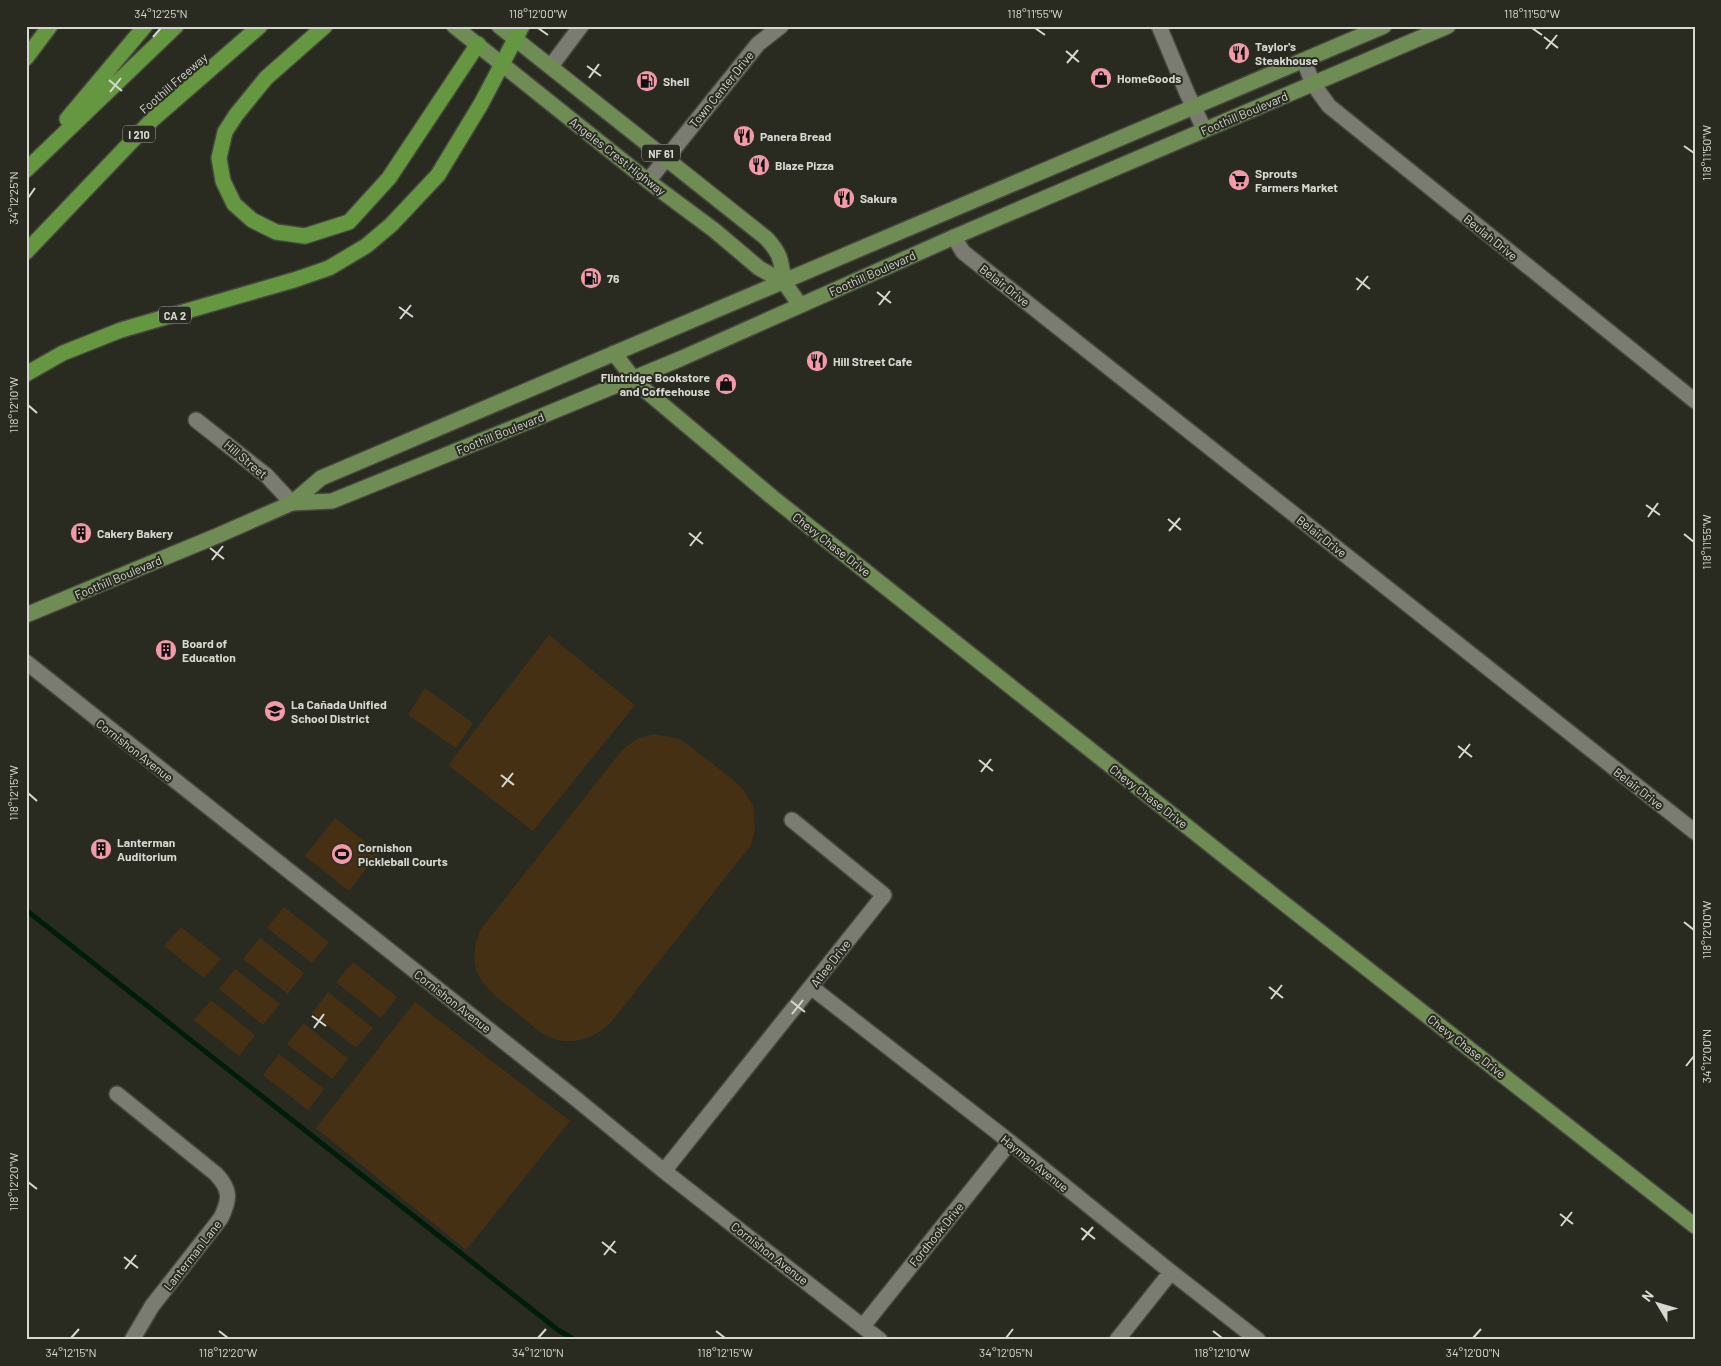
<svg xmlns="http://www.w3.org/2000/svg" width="1721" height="1366" font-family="Barlow,sans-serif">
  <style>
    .green { fill: #453014 }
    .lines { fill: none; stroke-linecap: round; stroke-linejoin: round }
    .stream { stroke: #001d0a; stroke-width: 5 }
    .minor-casing { stroke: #45463e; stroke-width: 18 }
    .major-casing { stroke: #45463e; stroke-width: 18 }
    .highway-casing { stroke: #45463e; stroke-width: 18 }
    .minor { stroke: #7b7c71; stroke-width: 15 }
    .major { stroke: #6e8c54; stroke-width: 15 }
    .highway { stroke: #659741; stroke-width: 15 }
    .ticks { fill: none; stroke: #d7d8d2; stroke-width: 2 }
    .labels { text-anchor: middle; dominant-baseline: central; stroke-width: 4; stroke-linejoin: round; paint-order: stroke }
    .shield { fill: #292b21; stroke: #a3a49d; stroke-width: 1 }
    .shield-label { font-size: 11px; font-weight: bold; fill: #d7d8d2 }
    .poi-label { font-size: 12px; font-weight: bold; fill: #d7d8d2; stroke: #292b21; text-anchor: start }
    .street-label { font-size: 12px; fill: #d7d8d2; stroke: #292b21 }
    .neatline { fill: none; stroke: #d7d8d2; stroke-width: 2 }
    .ticks-label { font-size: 12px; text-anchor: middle; fill: #d7d8d2 }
  </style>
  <rect width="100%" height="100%" fill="#292b21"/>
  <!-- green -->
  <path class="green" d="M549,635L635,705L533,831L448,765Z
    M425,688L473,723L456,748L408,715Z
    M654,734L680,739L731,778L743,789L753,806L755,829L751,845L612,1021C595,1038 573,1047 549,1037C538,1032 528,1021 518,1014C486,988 462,974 481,929L623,749L637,739Z
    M335,818L379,853L349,891L305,856Z
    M284,907L329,942L312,963L267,928Z
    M181,927L221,959L204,978L164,946Z
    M260,938L304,973L288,994L243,959Z
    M353,962L397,997L381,1018L336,982Z
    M235,969L280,1004L263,1025L219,989Z
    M328,992L373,1028L356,1048L312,1013Z
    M211,1000L255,1035L239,1056L194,1020Z
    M415,1002L570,1121L466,1250L316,1128Z
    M304,1023L348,1059L332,1079L287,1044Z
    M279,1054L324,1089L308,1110L263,1075Z"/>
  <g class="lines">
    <!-- stream -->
    <path class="stream" d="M26,910L558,1330L575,1340"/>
    <!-- minor casing -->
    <g class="minor-casing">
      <path id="minor" d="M1159,26L1187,93L1204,129
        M1304,61L1313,84L1329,106L1695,401
        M551,66L581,26
        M648,181L758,44L781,26
        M954,237L963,252L1695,832
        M196,420L267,476L292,503
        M26,662L575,1098L664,1171L880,1340
        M811,987L1010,1142L1171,1272L1258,1340
        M117,1094L216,1174C231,1190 230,1199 221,1218L152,1306L132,1340
        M664,1171L884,895L792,820
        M863,1326L1010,1142
        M1117,1340L1171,1272"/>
    </g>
    <!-- major casing -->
    <g class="major-casing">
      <path id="major" d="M454,26L648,181L714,230L759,268L784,282L800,305
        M499,26L766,238C781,254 781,260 784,282
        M614,353L633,378L645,390L772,497L1272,894L1695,1226
        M292,503L332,501L520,425L680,359L954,237L1448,26
        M26,615L219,535L292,503L321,478L1384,26"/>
    </g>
    <!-- highway casing -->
    <g class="highway-casing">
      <path id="highway" d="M325,26L266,78L236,115L225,132L219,158L223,181L234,204L252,220L276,232L305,236L349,222L389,178L478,44
        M26,58L50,26
        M67,119L145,26
        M26,170L176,26
        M26,252L152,120L260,26
        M26,374L63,353L121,330L294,280L329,268L366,246L391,225L438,175L481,104L522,26"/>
    </g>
    <!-- minor -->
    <use href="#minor" class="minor"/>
    <!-- major -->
    <use href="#major" class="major"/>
    <!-- highway -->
    <use href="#highway" class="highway"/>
  </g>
  <!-- ticks -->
  <path class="ticks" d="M538,28L548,35M1035,28L1045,35M1532,28L1542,35M153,37L161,28M1544,37L1558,48M1546,49L1557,35M1066,51L1079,62M1067,63L1078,50M587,66L601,76M589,78L599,64M109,80L122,91M110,92L121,78M1684,146L1694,153M28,198L35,188M1356,278L1370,289M1357,290L1368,276M877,292L891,303M879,305L890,291M399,307L413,317M400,319L411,305M28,405L37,413M1646,505L1660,515M1648,517L1658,503M1168,519L1181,530M1169,531L1180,518M689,533L703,544M1684,534L1694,542M690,546L701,532M210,548L224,559M212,560L223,546M1458,746L1472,757M1459,758L1470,744M979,760L993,771M981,772L991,759M501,775L514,785M502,787L513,773M28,793L37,801M1684,922L1694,930M1269,987L1283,998M1271,999L1282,985M791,1001L805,1012M792,1014L803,1000M312,1016L326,1026M314,1028L324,1014M1686,1066L1694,1056M28,1182L37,1189M1560,1214L1573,1224M1561,1226L1572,1212M1081,1228L1095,1239M1082,1240L1093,1227M602,1242L616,1253M604,1255L615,1241M124,1257L138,1268M125,1269L136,1255M219,1331L228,1338M716,1331L725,1338M1213,1331L1222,1338M71,1338L79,1329M538,1338L546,1329M1006,1338L1013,1329M1473,1338L1481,1329"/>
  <!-- icons -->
  <defs>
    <g id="restaurant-disc" transform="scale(1.125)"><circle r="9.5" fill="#f39aa8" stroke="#292b21"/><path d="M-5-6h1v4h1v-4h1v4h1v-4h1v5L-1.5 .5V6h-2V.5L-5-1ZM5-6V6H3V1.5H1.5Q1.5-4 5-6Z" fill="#111"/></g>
    <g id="shop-disc" transform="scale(1.125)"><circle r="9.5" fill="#f39aa8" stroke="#292b21"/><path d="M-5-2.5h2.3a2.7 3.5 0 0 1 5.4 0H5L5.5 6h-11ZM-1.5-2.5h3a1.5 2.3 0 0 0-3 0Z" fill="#111"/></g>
    <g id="fuel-disc" transform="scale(1.125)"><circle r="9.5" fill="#f39aa8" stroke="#292b21"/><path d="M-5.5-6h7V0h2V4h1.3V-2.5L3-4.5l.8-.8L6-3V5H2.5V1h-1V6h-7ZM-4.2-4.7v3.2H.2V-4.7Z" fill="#111"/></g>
    <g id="supermarket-disc" transform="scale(1.125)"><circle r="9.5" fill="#f39aa8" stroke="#292b21"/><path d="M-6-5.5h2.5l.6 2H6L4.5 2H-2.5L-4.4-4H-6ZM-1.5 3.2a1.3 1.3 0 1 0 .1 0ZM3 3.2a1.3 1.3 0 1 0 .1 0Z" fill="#111"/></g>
    <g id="building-disc" transform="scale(1.125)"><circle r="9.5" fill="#f39aa8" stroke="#292b21"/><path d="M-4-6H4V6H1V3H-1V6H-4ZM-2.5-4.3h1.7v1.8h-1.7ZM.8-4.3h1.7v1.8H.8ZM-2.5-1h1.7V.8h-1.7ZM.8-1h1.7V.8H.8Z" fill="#111"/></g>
    <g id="school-disc" transform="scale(1.125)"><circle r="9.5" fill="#f39aa8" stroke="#292b21"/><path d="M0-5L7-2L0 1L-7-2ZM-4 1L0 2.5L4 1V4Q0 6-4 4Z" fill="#111"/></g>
    <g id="stadium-disc" transform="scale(1.125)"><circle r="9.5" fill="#f39aa8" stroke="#292b21"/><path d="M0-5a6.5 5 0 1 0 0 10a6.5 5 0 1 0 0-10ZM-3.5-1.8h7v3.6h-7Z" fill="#111"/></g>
  </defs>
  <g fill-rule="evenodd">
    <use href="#restaurant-disc" x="1239" y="53"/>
    <use href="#shop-disc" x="1101" y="78"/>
    <use href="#fuel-disc" x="647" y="81"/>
    <use href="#restaurant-disc" x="744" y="136"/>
    <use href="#restaurant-disc" x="759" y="165"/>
    <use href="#supermarket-disc" x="1239" y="180"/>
    <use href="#restaurant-disc" x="844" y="198"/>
    <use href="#fuel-disc" x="591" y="278"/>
    <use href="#restaurant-disc" x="817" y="361"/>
    <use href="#shop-disc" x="726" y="384"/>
    <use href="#building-disc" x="81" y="533"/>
    <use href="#building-disc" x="166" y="650"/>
    <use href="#school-disc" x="275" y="711"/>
    <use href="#building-disc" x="101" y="849"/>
    <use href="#stadium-disc" x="342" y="854"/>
  </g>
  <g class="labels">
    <!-- shield labels -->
    <g class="shield">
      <rect x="123" y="125.5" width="32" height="17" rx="4"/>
      <rect x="642" y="144.5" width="38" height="17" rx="4"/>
      <rect x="159" y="306.5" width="32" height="17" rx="4"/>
    </g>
    <g class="shield-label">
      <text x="139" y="134">I 210</text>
      <text x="661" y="153">NF 61</text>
      <text x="175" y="315">CA 2</text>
    </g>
    <!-- poi labels -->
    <g class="poi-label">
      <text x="1255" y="46">Taylor's<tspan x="1255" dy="14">Steakhouse</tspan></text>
      <text x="1117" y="78">HomeGoods</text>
      <text x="663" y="81">Shell</text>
      <text x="760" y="136">Panera Bread</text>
      <text x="775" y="165">Blaze Pizza</text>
      <text x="1255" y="173">Sprouts<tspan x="1255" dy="14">Farmers Market</tspan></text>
      <text x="860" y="198">Sakura</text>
      <text x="607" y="278">76</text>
      <text x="833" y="361">Hill Street Cafe</text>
      <text x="710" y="377" text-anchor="end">Flintridge Bookstore<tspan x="710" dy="14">and Coffeehouse</tspan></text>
      <text x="97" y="533">Cakery Bakery</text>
      <text x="182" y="643">Board of<tspan x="182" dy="14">Education</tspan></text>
      <text x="291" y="704">La Cañada Unified<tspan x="291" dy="14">School District</tspan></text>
      <text x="117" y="842">Lanterman<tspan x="117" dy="14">Auditorium</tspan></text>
      <text x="358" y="847">Cornishon<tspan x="358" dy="14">Pickleball Courts</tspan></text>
    </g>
    <!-- street labels -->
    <g class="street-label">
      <text transform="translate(173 83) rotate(-41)">Foothill Freeway</text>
      <text transform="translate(721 89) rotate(-51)">Town Center Drive</text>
      <text transform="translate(1244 113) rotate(-23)">Foothill Boulevard</text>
      <text transform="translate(618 156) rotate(38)">Angeles Crest Highway</text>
      <text transform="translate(1491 237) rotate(39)">Beulah Drive</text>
      <text transform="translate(872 273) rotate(-24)">Foothill Boulevard</text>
      <text transform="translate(1005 285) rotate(38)">Belair Drive</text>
      <text transform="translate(500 433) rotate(-22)">Foothill Boulevard</text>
      <text transform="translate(246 459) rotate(40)">Hill Street</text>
      <text transform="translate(1322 536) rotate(38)">Belair Drive</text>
      <text transform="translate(832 544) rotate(38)">Chevy Chase Drive</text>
      <text transform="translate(118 577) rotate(-23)">Foothill Boulevard</text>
      <text transform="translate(135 750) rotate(38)">Cornishon Avenue</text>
      <text transform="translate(1639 788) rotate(38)">Belair Drive</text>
      <text transform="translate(1149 796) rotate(38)">Chevy Chase Drive</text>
      <text transform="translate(830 963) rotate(-52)">Atlee Drive</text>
      <text transform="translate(453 1001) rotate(38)">Cornishon Avenue</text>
      <text transform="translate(1467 1046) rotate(38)">Chevy Chase Drive</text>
      <text transform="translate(1035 1163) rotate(39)">Hayman Avenue</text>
      <text transform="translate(936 1234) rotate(-51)">Fordhook Drive</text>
      <text transform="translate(770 1253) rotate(38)">Cornishon Avenue</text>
      <text transform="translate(192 1255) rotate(-52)">Lanterman Lane</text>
    </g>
  </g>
  <!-- border -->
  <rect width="1721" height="1366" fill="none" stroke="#292b21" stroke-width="55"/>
  <!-- north arrow -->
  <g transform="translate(1658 1304) rotate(308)" stroke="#292b21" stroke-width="4" paint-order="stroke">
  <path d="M0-4L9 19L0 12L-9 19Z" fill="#d7d8d2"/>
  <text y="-8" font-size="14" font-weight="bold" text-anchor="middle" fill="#d7d8d2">N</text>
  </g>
  <rect x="28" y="28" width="1666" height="1310" class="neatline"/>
  <g class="ticks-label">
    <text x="161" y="18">34°12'25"N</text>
    <text x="538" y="18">118°12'00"W</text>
    <text x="1035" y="18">118°11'55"W</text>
    <text x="1532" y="18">118°11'50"W</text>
    <text transform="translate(1707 153) rotate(-90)" y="4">118°11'50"W</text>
    <text transform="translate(14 198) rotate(-90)" y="4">34°12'25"N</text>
    <text transform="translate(14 405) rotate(-90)" y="4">118°12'10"W</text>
    <text transform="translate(1707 542) rotate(-90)" y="4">118°11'55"W</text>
    <text transform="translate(14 793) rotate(-90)" y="4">118°12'15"W</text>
    <text transform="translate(1707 930) rotate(-90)" y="4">118°12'00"W</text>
    <text transform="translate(1707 1056) rotate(-90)" y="4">34°12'00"N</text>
    <text transform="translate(14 1182) rotate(-90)" y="4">118°12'20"W</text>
    <text x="71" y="1357">34°12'15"N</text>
    <text x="228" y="1357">118°12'20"W</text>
    <text x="538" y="1357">34°12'10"N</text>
    <text x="725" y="1357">118°12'15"W</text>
    <text x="1006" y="1357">34°12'05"N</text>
    <text x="1222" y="1357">118°12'10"W</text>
    <text x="1473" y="1357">34°12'00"N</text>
  </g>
</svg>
